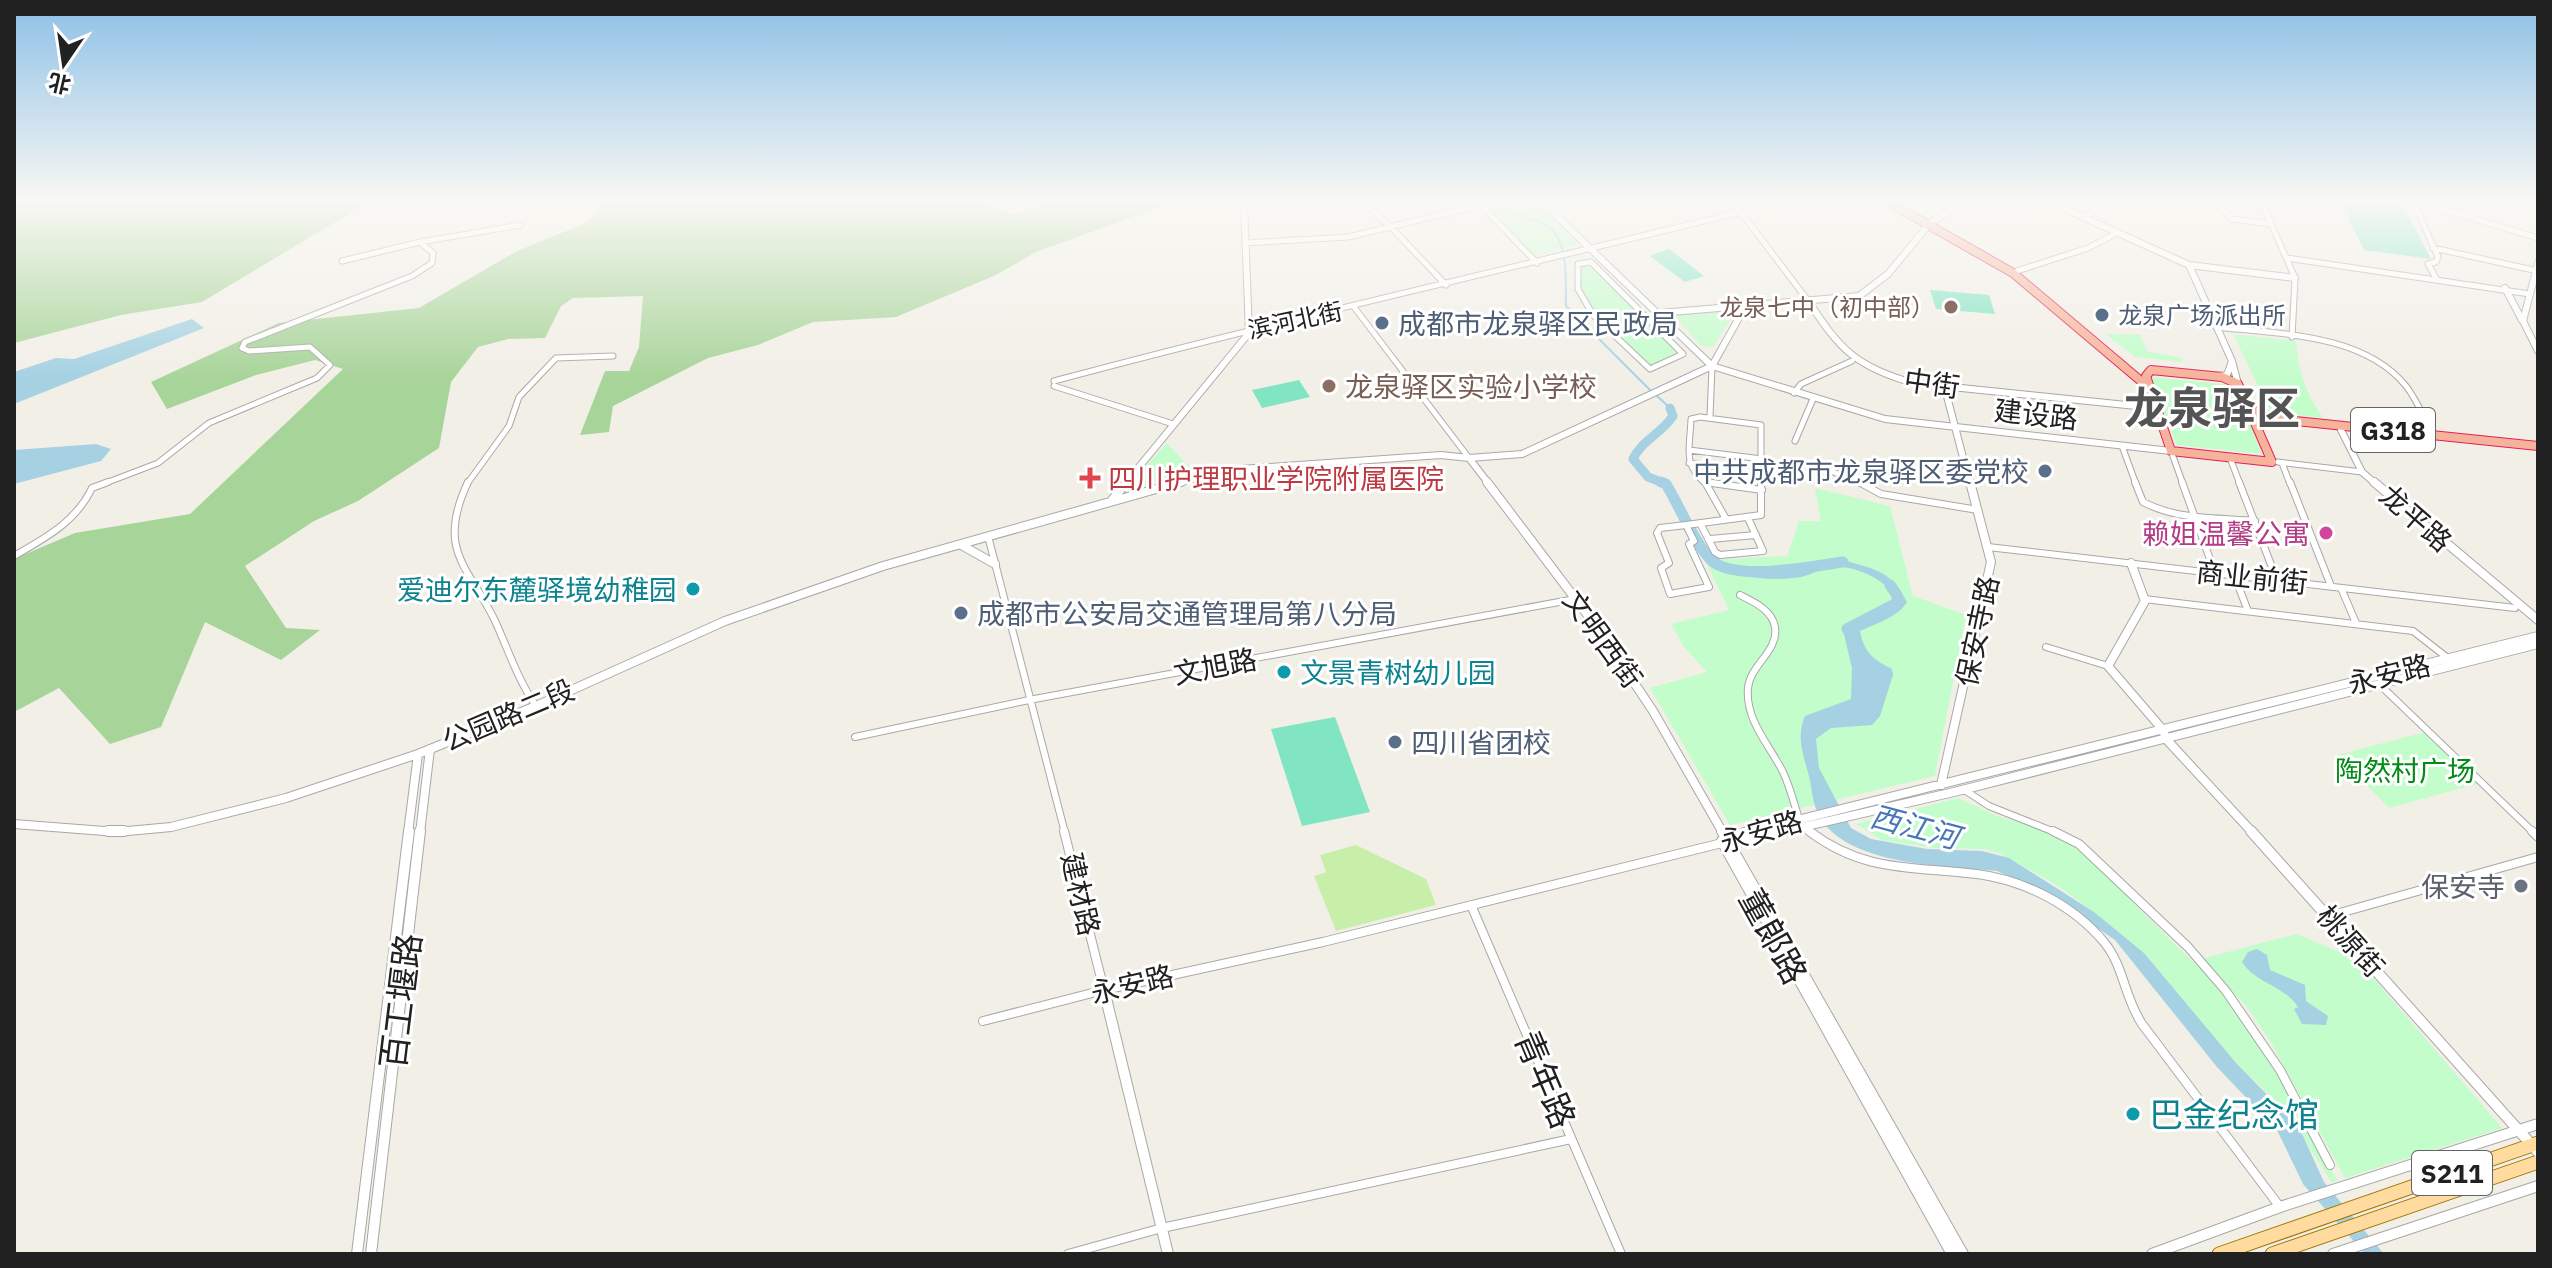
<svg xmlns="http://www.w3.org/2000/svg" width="2552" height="1268" font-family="'IBM Plex Sans','Noto Sans SC',sans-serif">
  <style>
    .grass { fill: #c8efaa }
    .forest { fill: #a7d499 }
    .park { fill: #c3fdcb }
    .pitch { fill: #81e5c4 }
    .water { fill: #a5d1e2 }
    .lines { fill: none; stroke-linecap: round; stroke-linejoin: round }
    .stream { stroke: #a5d1e2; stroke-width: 2 }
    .river-far1 { stroke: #a5d1e2; stroke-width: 9 }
    .river { stroke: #a5d1e2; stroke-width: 11 }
    .minor-far2-casing { stroke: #a8a8a8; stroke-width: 7 }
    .minor-far1-casing { stroke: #a8a8a8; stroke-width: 8 }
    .minor-casing { stroke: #a8a8a8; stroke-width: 10 }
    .tertiary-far2-casing { stroke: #a8a8a8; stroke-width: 8 }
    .tertiary-far1-casing { stroke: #a8a8a8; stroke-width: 10 }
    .tertiary-casing { stroke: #a8a8a8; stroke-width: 12 }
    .primary-casing { stroke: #9e7300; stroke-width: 15 }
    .trunk-casing { stroke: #e71d56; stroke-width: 10 }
    .minor-far2 { stroke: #fff; stroke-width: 5 }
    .minor-far1 { stroke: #fff; stroke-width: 6 }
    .minor { stroke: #fff; stroke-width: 8 }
    .tertiary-far2 { stroke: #fff; stroke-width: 6 }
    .tertiary-far1 { stroke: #fff; stroke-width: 8 }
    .tertiary { stroke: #fff; stroke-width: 10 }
    .primary { stroke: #ffdb9f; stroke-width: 13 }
    .trunk { stroke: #f6b39b; stroke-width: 8 }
    .education-dot { fill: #8d6e63; stroke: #fff; stroke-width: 3 }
    .service-dot { fill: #5c6f8a; stroke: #fff; stroke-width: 3 }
    .health-dot { fill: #e0444e; stroke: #fff; stroke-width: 3 }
    .hotel-dot { fill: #d1479c; stroke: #fff; stroke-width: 3 }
    .culture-dot { fill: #0f9aa8; stroke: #fff; stroke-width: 3 }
    .worship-dot { fill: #6b7280; stroke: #fff; stroke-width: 3 }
    .labels { text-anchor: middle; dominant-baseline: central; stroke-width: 6; stroke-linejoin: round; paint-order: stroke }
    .far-education-label { font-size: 24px; fill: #785e54; stroke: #fff; text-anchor: end }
    .far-service-label { font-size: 24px; fill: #4e5e75; stroke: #fff; text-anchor: start }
    .far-street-label { font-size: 24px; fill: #212121; stroke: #fff }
    .shield { fill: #fff; stroke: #646464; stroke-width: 2 }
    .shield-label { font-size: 26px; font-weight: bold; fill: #212121 }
    .service-label { font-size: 28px; fill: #4e5e75; stroke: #fff; text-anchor: start }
    .street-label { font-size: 28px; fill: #212121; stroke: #fff }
    .education-label { font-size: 28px; fill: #785e54; stroke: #fff; text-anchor: start }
    .health-label { font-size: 28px; fill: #be3a42; stroke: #fff; text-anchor: start }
    .hotel-label { font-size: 28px; fill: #b23c85; stroke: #fff; text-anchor: end }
    .culture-label { font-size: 28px; fill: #0d838f; stroke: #fff; text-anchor: end }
    .park-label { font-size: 28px; fill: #048a17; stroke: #fff }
    .worship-label { font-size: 28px; fill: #5b616d; stroke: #fff; text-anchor: end }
    .water-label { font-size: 30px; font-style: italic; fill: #4578b9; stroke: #fff }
    .near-street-label { font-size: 34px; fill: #212121; stroke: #fff }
    .near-culture-label { font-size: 34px; fill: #0d838f; stroke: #fff; text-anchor: start }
    .town-label { font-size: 44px; font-weight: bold; fill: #545454; stroke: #fff }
  </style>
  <rect width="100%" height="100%" fill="#f2efe7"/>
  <!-- grass -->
  <path class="grass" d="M1356,845L1426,879L1436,905L1336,931L1314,876L1326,872L1320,855Z"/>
  <!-- forest -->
  <path class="forest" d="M14,203H367L202,302L121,315L14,343Z
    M604,203H991L989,206L1015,215L1045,203H1171L1036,252L996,275L896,317L813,322L758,345L708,358L613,406L609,432L580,435L605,371H629L639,347L643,296L573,298L561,306L545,338L508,339L478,347L451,382L439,448L358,501L314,521L245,566L286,628L320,630L281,660L205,622L161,727L110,744L59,688L14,712V559L75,533L190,514L343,369L315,360L256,375L167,409L151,382L279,323L419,308L517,251L586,223Z"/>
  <!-- park -->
  <path class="park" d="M1484,203H1537L1579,244L1535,256Z
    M1591,262L1683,354L1650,369L1593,315L1578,289V264Z
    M1727,311L1733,316L1713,347L1701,346L1676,318L1678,315Z
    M2105,334H2140L2147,351L2182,358V362L2135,357Z
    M2233,334L2296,341C2298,370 2306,394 2323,418L2271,412Z
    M2151,377L2235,385L2262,454L2176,445Z
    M1167,443L1192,470L1146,485L1139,474Z
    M1815,488L1890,506L1913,596L1966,615L1935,776L1730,825L1650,688L1707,672L1684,647L1671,624L1729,610L1705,560L1787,556L1799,521H1821Z
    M2430,731L2484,782L2389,808L2337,755Z
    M1958,798L1995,815L2056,834L2099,865L2141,911L2212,980L2249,1028L2295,1105L2319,1154L2338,1180L2332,1183L2286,1111L2237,1064L2144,953L2094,912L2055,884L1999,853L1984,849L1935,848L1882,840L1856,824Z
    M2296,934L2357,959L2502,1128L2345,1178L2270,1041L2247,1007L2201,959Z"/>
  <!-- pitch -->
  <path class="pitch" d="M2341,203L2402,204L2431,259L2364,250Z
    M1669,249L1704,276L1685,282L1650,256Z
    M1930,290L1989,295L1995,314L1936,309Z
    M1299,380L1310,397L1262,408L1252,390Z
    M1335,717L1370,812L1302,826L1271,729Z"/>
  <!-- water -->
  <path class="water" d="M192,319L204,328L14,404V372L56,358L74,359Z
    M96,444L111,449L101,461L14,484V450Z
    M1846,561C1878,570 1890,571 1907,602C1898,617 1875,624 1860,631C1864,653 1873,659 1892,669L1893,675L1880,716L1872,725L1831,728L1816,739L1819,768L1851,828L1871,839L1927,849L1982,851L2009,858L2094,912L2144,953L2237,1064L2285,1113L2303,1136L2324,1182L2384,1254H2365L2303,1184L2277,1130L2217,1067L2115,940L2041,890L1997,871C1948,866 1855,866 1823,822C1812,807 1813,793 1809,776C1803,754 1796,737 1805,716L1851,699L1852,668L1843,630L1853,620L1875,616L1898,598C1883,579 1856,565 1831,567C1821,568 1811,575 1801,577C1779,581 1740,579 1721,568L1748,573Z
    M2257,949L2267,955L2270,970L2305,985L2306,1001L2328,1016L2326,1025L2302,1024L2294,1009L2298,1007C2285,986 2255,983 2242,962L2248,952Z"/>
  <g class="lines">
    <!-- stream -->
    <path class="stream" d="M1502,203C1514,216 1527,216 1542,223C1571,236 1565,280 1566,306L1651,391
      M1656,395L1670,408"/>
    <!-- river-far1 -->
    <path class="river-far1" d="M1666,484L1648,477L1633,459C1642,440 1662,433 1673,416L1670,408"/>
    <!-- river -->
    <path class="river" d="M1661,482L1666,484C1680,507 1692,538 1710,559C1732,583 1813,566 1843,562
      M1847,629L1897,603V595L1890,585"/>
    <!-- minor-far2 casing -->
    <g class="minor-far2-casing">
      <path id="minor-far2" d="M1363,203L1390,226L1446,285
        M1479,203L1537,263
        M1734,203L1809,302
        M2216,203L2232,219L2271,224
        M2262,203L2295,278L2292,337
        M2414,203L2438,257L2436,262L2428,264L2436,278
        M2422,203L2538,238
        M2083,217L2106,203
        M1245,243L1348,237L1481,205
        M2433,248L2538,271
        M2287,258L2530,294
        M342,261L420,242
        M1591,262L1683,354L1650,369L1593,315L1578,289V264Z
        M2017,271L2088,248L2117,233
        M1354,307L1469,458
        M2216,327C2277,334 2363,333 2406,386C2417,400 2424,418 2433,434
        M1054,381C1282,320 1512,268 1741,212
        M1054,386L1173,424
        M1794,393L1801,384L1852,361
        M2153,396L2149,404L2136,406L2160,417
        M1710,417L1712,366
        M1795,441L1813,399
        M2122,446L2136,484
        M1689,450L1762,459
        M2171,451L2183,484
        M2230,458L2240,484
        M2278,462L2362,472
        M1689,463L1762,473
        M2282,463L2290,484
        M1831,471L1862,484
        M1705,482L1719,484
        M103,484L158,463L209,423L317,378L330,365L310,347L249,351L242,348L245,342L412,276L432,263L433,253L420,242L520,225
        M467,484L509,426L519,397L556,358L613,356
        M1706,484C1682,464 1690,449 1691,419L1700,417L1761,425V484"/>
    </g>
    <!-- minor-far1 casing -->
    <g class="minor-far1-casing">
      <path id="minor-far1" d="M468,482C435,552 470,567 496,623C509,652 518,680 536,706
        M1705,482L1762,490
        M1705,482L1726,519
        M1859,482L1881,494L1978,510
        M2135,482L2143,502C2177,520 2218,518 2255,521
        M2182,482L2215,573
        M2239,482L2277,580
        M2290,482L2331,586
        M1700,523L1715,552L1720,555L1763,551L1748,518
        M1686,525L1694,541L1689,544L1709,587L1670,594L1661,568L1669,563L1657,533L1660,528Z
        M1686,525L1761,515V482
        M988,536L1065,833
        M1710,539L1756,535
        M1988,547L2515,608
        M14,556C45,538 76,522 92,488L108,482
        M2234,575L2248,611
        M2341,588L2356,623
        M1740,595C1754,602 1772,610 1775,627C1779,651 1750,665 1748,688C1745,720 1770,746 1783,772C1790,787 1794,803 1799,819
        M2144,599L2413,631L2449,659
        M2046,647L2108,666
        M2379,684L2534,833
        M855,737L1029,700L1575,599
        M1963,789L1989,806L2057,833
        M1805,828L1812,833"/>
    </g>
    <!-- minor casing -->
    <g class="minor-casing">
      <path id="minor" d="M1064,831L1104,990
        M1809,831C1864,873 1913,866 1977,874C2024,880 2073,905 2104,942C2124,966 2124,997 2142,1024L2280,1207
        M2053,831L2079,844L2188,947L2226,991L2280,1070L2330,1165
        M2532,831L2538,837
        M1471,905L1621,1254
        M2329,916L2538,857
        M983,1021L1104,990L1323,942L1722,843
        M1068,1254L1162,1228L1571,1139"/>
    </g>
    <!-- tertiary-far2 casing -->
    <g class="tertiary-far2-casing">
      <path id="tertiary-far2" d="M1543,203L1712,366L1885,419L2171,451
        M2052,203L2189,265L2232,361
        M2432,206L2434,203
        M2538,263L2523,321L2538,351
        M2189,265L2295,278
        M2505,288L2522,320
        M1809,302C1840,350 1857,367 1913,383L2136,406
        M1660,313L1859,296L1888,274L1930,223L1962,203
        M1712,366L1745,307
        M2218,376L2227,375L2232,361L2238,384
        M1944,385L1970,484
        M2341,430L2362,472L2376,484
        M1469,458L1489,484
        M1125,484L1249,333L1244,203
        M1173,484L1227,470L1441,455L1469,458L1522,454L1712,366"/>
    </g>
    <!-- tertiary-far1 casing -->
    <g class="tertiary-far1-casing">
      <path id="tertiary-far1" d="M1487,482L1599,630L1653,711L1723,833
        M2374,482L2538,620
        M1112,500L1127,482
        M963,546L995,564
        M2131,563L2145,601L2108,666L2163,730L2166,739L2253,833
        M1941,785L1991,562L1970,482
        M14,824L117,832L171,827L286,798L418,754L536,706L725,621L883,566L1181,482
        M408,833L418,754
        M420,833L430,749
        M1745,833L2538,636
        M1777,833L1954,792L2538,644"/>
    </g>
    <!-- tertiary casing -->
    <g class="tertiary-casing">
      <path id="tertiary" d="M108,831H124
        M1722,831L1963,1254
        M2251,831L2538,1152
        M1722,841L1952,1254
        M1722,843L1727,838L1752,831
        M1731,844L1785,831
        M1104,990L1168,1254
        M357,1254L409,831
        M371,1254L420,831
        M2152,1254L2280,1207L2538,1124
        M2333,1254L2538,1186"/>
    </g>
    <!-- primary casing -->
    <g class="primary-casing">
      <path id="primary" d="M2219,1254L2538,1143
        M2272,1254L2538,1162"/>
    </g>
    <!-- trunk casing -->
    <g class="trunk-casing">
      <path id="trunk" d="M1890,203L2013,273L2148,387
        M2151,370L2222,377L2238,384L2272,462L2171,451L2146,376Z
        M2249,409L2277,419L2538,446"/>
    </g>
    <!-- minor-far2 -->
    <use href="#minor-far2" class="minor-far2"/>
    <!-- minor-far1 -->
    <use href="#minor-far1" class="minor-far1"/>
    <!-- minor -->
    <use href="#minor" class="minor"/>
    <!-- tertiary-far2 -->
    <use href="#tertiary-far2" class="tertiary-far2"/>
    <!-- tertiary-far1 -->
    <use href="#tertiary-far1" class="tertiary-far1"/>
    <!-- tertiary -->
    <use href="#tertiary" class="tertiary"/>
    <!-- primary -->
    <use href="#primary" class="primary"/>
    <!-- trunk -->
    <use href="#trunk" class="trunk"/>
  </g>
  <!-- sky -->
  <linearGradient id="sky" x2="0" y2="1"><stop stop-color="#8dc0e6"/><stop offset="0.53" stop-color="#f9f8f4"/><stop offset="1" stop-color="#f9f8f4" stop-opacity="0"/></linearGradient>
  <rect width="2552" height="380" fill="url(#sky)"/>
  <!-- markers -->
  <g class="education-dot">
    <circle cx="1951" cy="307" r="8"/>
    <circle cx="1329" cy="386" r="8"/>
  </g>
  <g class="service-dot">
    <circle cx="2102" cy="315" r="8"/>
    <circle cx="1382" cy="323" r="8"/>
    <circle cx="2045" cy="471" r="8"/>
    <circle cx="961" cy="613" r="8"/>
    <circle cx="1395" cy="742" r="8"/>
  </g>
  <path class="health-dot" d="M1086 466h8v8h8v8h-8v8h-8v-8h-8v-8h8z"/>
  <circle class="hotel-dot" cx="2326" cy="533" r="8"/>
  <g class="culture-dot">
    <circle cx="693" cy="589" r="8"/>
    <circle cx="1284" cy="672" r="8"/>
    <circle cx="2133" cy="1114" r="8"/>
  </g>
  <circle class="worship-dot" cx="2521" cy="886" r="8"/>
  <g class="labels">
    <!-- far-education labels -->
    <g class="far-education-label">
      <text x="1935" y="307">龙泉七中（初中部）</text>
    </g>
    <!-- far-service labels -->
    <g class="far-service-label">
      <text x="2118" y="315">龙泉广场派出所</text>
    </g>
    <!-- far-street labels -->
    <g class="far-street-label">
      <text transform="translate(1295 320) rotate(-12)">滨河北街</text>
    </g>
    <!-- shield labels -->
    <g class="shield">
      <rect x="2351" y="408" width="84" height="44" rx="6"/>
      <rect x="2412" y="1151" width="80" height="44" rx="6"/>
    </g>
    <g class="shield-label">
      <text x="2393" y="430">G318</text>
      <text x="2452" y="1173">S211</text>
    </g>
    <!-- service labels -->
    <g class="service-label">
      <text x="1398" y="323">成都市龙泉驿区民政局</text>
      <text x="2029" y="471" text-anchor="end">中共成都市龙泉驿区委党校</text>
      <text x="977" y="613">成都市公安局交通管理局第八分局</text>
      <text x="1411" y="742">四川省团校</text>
    </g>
    <!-- street labels -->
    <g class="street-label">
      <text transform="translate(1932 383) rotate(8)">中街</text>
      <text transform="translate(2036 414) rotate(6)">建设路</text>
      <text transform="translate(2416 518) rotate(41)">龙平路</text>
      <text transform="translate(2252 577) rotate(6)">商业前街</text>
      <text transform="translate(1977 631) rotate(-78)">保安寺路</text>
      <text transform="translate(1603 639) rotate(54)">文明西街</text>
      <text transform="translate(1215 666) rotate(-11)">文旭路</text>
      <text transform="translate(2389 674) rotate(-14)">永安路</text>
      <text transform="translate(508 715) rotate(-23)">公园路二段</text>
      <text transform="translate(1761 831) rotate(-16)">永安路</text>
      <text transform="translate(1081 894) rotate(77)">建材路</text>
      <text transform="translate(2351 941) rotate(48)">桃源街</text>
      <text transform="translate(1132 984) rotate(-13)">永安路</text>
    </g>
    <!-- education labels -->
    <g class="education-label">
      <text x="1345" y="386">龙泉驿区实验小学校</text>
    </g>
    <!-- health labels -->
    <g class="health-label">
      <text x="1108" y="478">四川护理职业学院附属医院</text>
    </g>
    <!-- hotel labels -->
    <g class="hotel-label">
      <text x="2310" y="533">赖姐温馨公寓</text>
    </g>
    <!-- culture labels -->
    <g class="culture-label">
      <text x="677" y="589">爱迪尔东麓驿境幼稚园</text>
      <text x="1300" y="672" text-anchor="start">文景青树幼儿园</text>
    </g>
    <!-- park labels -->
    <g class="park-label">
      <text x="2405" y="770">陶然村广场</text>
    </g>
    <!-- worship labels -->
    <g class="worship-label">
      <text x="2505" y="886">保安寺</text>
    </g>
    <!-- water labels -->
    <g class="water-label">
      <text transform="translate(1915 826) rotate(15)">西江河</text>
    </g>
    <!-- near-street labels -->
    <g class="near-street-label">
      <text transform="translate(1774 936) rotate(61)">董郞路</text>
      <text transform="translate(400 1001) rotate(-83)">百工堰路</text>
      <text transform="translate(1546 1079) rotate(67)">青年路</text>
    </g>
    <!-- near-culture labels -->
    <g class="near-culture-label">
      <text x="2149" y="1114">巴金纪念馆</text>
    </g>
    <!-- town labels -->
    <g class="town-label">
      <text x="2212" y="407">龙泉驿区</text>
    </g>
  </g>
  <!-- border -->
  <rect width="2552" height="1268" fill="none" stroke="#212121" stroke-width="32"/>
  <!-- north arrow -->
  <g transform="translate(64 64) rotate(193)" stroke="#ffffff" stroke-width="6" paint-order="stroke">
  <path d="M0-6L14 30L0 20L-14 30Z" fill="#212121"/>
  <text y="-12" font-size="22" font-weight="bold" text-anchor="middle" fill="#212121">北</text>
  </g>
</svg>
